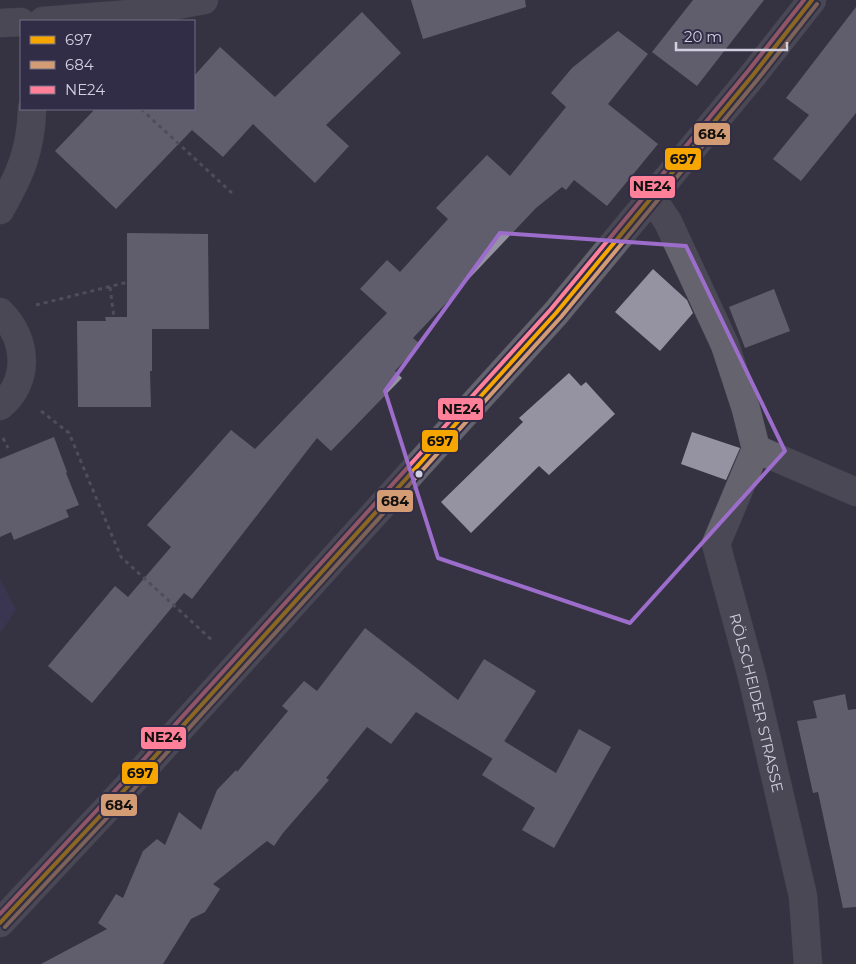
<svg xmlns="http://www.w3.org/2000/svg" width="856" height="964" font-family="Montserrat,sans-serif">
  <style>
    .green { fill: #423865 }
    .building { fill: #9593a1 }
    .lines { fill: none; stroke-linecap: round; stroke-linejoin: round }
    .minor-casing { stroke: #514f5c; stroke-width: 29 }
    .tertiary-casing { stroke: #514f5c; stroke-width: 29 }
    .path { stroke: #6f6d77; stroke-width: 3; stroke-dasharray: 4 4; stroke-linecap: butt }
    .minor { stroke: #65636d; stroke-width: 28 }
    .tertiary { stroke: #65636d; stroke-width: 28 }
    .bus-1-casing { stroke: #312d47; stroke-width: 8 }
    .bus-2-casing { stroke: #312d47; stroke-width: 8 }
    .bus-3-casing { stroke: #312d47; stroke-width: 8 }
    .bus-1 { stroke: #f7a600; stroke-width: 4 }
    .bus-2 { stroke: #d39c74; stroke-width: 4 }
    .bus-3 { stroke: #ff8098; stroke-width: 4 }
    .marked { fill: none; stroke: #9d6dcc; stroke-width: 4; stroke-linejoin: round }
    .bus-dot { fill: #d1cfe0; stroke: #312d47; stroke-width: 2 }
    .labels { text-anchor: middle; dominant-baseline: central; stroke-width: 5; stroke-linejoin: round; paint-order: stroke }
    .street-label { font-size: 15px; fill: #d1cfe0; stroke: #312d47 }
    .line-badge { stroke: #312d47; stroke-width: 2 }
    .pale-badge-label { font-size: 14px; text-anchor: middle; font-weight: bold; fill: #111 }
  </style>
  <rect width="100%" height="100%" fill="#353341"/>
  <!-- green -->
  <path class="green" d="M0,579L16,610L0,633Z"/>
  <!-- building -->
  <path class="building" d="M411,0H525L526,7L423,39Z
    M693,0H764L697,86L652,52Z
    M856,7V113L801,181L773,159L809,115L786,98Z
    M362,12L401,53L326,125L349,146L315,183L253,124L223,157L192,130L116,209L55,151L95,109H194V76L220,47L275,97Z
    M618,31L648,54L608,104L658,144L607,206L574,180L566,190L562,187L536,208L413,338L420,344L395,371L402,378L331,451L317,438L192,599L184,593L92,703L48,666L115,586L128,597L171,547L147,525L231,430L255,449L387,313L360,289L387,260L400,272L448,219L436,208L487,155L510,176L566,107L551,93L572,68Z
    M127,233L208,234L209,329H152V371H150L151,407H78L77,321H106L105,317H127Z
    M653,269L687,300L693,313L660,351L615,312Z
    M774,289L790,331L745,348L729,307Z
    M569,373L581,386L586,382L615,414L549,475L539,466L471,533L441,502L523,422L519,418Z
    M692,432L740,448L726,480L681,464Z
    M54,437L67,472L66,473L79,505L66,510L69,517L14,540L11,532L0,537V459Z
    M365,628L458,700L484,659L536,691L493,759L416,712L391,744L367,727L326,778L329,780L283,833L274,846L267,841L213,884L220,889L205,912L191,919L163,964H41L107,929L98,923L116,894L123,898L143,851L157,839L165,845L179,812L201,830L217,790L236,770L237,772L288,711L282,706L304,681L317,691Z
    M845,694L848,710L856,709V907L843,908L818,792L813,793L797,721L817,718L813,701Z
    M579,729L611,747L554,848L522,830L535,808L482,775L504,741L556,773Z"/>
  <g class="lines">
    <!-- minor casing -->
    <g class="minor-casing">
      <g id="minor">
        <path id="s1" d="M652,198L668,222L725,345L746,409L756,449L716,544L752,676L803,896L808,964"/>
        <path d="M0,210C20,175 31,150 32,109"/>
        <path d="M0,312C27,338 31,381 0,406"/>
        <path d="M756,449L856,492"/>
        <path d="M0,923L130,784L556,313L753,75L812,0"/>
      </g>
    </g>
    <!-- tertiary casing -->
    <g class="tertiary-casing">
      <path id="tertiary" d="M43,21L130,14L204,0
        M0,23L21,22"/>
    </g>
    <!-- path -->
    <path class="path" d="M141,109L232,193
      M110,287L114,318
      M36,305L128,282
      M41,411L69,433L121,557L214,642
      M3,438L8,448"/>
    <!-- minor -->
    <use href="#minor" class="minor"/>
    <!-- tertiary -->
    <use href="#tertiary" class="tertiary"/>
    <!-- bus-1 casing -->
    <g class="bus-1-casing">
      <path id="bus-1" d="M0,923L130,784L556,313L753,75L812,0"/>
    </g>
    <!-- bus-2 casing -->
    <g class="bus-2-casing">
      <path id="bus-2" d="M5,927L135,788L561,317L758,79L817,4"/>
    </g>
    <!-- bus-3 casing -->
    <g class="bus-3-casing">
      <path id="bus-3" d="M0,914L125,780L551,309L748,71L804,0"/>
    </g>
    <!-- bus-1 -->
    <use href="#bus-1" class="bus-1"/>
    <!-- bus-2 -->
    <use href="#bus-2" class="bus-2"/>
    <!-- bus-3 -->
    <use href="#bus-3" class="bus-3"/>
  </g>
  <!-- marked area -->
  <path d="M0 0H856V964H0ZM500,233L686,246L785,451L630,623L438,558L385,391Z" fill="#353341" fill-opacity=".55" fill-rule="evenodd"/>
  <path class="marked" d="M500,233L686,246L785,451L630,623L438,558L385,391Z"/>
  <!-- markers -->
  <circle class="bus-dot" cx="419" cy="474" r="4.5"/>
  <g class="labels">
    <!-- street labels -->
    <g class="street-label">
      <text stroke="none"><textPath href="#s1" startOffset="540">RÖLSCHEIDER STRASSE</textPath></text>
    </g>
  </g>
  <g class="line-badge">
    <rect x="693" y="122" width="38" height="24" rx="5" fill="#d39c74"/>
    <rect x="664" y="147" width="38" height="24" rx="5" fill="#f7a600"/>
    <rect x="629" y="175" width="47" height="24" rx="5" fill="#ff8098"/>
    <rect x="437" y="397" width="47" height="24" rx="5" fill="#ff8098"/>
    <rect x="421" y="429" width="38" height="24" rx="5" fill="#f7a600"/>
    <rect x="376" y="489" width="38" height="24" rx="5" fill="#d39c74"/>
    <rect x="140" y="726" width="47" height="24" rx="5" fill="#ff8098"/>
    <rect x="121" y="761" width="38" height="24" rx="5" fill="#f7a600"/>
    <rect x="100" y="793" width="38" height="24" rx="5" fill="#d39c74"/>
  </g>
  <g class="pale-badge-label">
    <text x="712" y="139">684</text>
    <text x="683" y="164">697</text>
    <text x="652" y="191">NE24</text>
    <text x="461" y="414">NE24</text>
    <text x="440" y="446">697</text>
    <text x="395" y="506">684</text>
    <text x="163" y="742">NE24</text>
    <text x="140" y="778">697</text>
    <text x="119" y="810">684</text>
  </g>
  <!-- legend -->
  <rect x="20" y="20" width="175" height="90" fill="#312d47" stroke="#716e84"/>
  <rect x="30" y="36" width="25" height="8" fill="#f7a600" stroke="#716e84"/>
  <text x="65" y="45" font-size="15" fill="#d1cfe0">697</text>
  <rect x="30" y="61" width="25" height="8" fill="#d39c74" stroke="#716e84"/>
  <text x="65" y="70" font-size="15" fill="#d1cfe0">684</text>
  <rect x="30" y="86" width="25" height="8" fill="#ff8098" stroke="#716e84"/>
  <text x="65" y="95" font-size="15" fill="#d1cfe0">NE24</text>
  <!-- scale -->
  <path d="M676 42v8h111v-8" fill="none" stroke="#d1cfe0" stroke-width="2.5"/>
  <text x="684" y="42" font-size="15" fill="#d1cfe0" stroke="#312d47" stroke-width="4" paint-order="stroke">20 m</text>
</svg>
